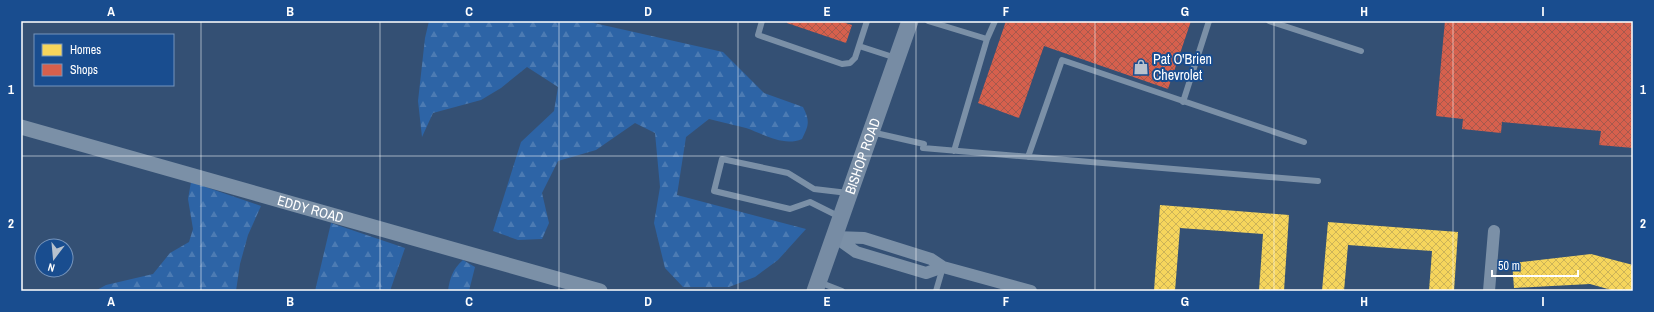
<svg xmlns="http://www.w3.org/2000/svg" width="1654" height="312" font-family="'Archivo Narrow',sans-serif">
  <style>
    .forest { fill: url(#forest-firs) }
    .homes { fill: url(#homes-cross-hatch) }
    .shops { fill: url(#shops-cross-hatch) }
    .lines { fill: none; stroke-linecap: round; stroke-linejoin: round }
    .service { stroke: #7b90a7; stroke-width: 6 }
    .minor { stroke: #7b90a7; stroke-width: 12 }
    .tertiary { stroke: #7b90a7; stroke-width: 15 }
    .secondary { stroke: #778ca4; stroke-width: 17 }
    .grid { fill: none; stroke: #fff; stroke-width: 1; stroke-opacity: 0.55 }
    .labels { text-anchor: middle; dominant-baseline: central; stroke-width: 4; stroke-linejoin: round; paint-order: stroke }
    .poi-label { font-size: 14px; fill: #fff; stroke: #194d8f; text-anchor: start }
    .street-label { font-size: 14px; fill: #fff; stroke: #194d8f }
    .neatline { fill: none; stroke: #fff; stroke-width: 1.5 }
    .grid-label { font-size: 13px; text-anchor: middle; font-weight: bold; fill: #fff }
  </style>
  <defs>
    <pattern id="forest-firs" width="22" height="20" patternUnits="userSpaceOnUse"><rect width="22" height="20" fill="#2d64a6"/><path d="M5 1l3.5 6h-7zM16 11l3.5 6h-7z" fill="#4c7bb3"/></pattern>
    <pattern id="homes-cross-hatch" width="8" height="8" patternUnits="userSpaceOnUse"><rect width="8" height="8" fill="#f6d55c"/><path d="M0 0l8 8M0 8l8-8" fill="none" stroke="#ccb358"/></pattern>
    <pattern id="shops-cross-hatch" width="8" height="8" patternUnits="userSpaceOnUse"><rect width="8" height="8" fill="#d6604d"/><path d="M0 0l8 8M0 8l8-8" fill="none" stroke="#a6594d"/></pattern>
  </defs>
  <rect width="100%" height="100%" fill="#345074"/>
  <!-- forest -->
  <path class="forest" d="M429,21H585L723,52L764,93L803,107C810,121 809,125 802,139C783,147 764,134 746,128C734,125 721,122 709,119L686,137L677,195L806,229L778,260L755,277L729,287H683L665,268L654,223L660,187L655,133L635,123L596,150L558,161L542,193L549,223L542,239L518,240L493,231L521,142L554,111L558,87L527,67L501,88L481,100L433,113L422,137L418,101L425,38Z
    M191,182L261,206L248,235L240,264L236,291H95L106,285L153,274L170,253L189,242L193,229L188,199Z
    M331,223L405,248L390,291H315Z
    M463,260L475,267L469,291H448C450,277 453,269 463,260Z"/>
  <!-- homes -->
  <path class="homes" d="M1160,205L1289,215L1284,291H1259L1263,234L1180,228L1175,291H1154Z
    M1328,222L1458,232L1454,291H1429L1432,251L1348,245L1344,291H1322Z
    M1591,254L1633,265V291H1615L1590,284L1514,288L1512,263Z"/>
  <!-- shops -->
  <path class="shops" d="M787,21H839L852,25L846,43L787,23Z
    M1006,21H1191L1168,89L1044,46L1019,118L978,103Z
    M1445,21H1633V148L1599,145L1601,131L1502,122L1501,133L1462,129L1463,119L1436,116Z"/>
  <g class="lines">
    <!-- service -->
    <path class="service" d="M762,21L758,35L842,64L850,63L855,58L867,21
      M928,21L987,39
      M1269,21L1361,51
      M859,46L896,58
      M1183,102L1209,21
      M871,132L924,144
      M923,148L1318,181
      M954,151L987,39L995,21
      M1028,157L1062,60L1304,142
      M840,217L810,202L790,209L714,191L722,159L788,173L814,189L848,193
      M819,282L842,291
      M936,291L943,267"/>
    <!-- minor -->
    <path class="minor" d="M835,237L864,238L931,259L943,267L1031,291
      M835,237L856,252L926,273L943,267
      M1489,291L1494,231"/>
    <!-- tertiary -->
    <path class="tertiary" id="s1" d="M21,127L600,291"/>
    <!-- secondary -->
    <path class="secondary" id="s2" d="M815,291L910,21"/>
  </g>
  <!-- grid -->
  <path class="grid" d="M201,21V291M380,21V291M559,21V291M738,21V291M916,21V291M1095,21V291M1274,21V291M1453,21V291M21,156H1633"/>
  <!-- icons -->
  <defs>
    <g id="shop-bare" transform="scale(1.2)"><path d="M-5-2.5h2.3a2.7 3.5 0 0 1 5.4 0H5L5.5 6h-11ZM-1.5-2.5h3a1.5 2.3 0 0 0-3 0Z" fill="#b8c2ce" stroke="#194d8f" stroke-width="2.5" paint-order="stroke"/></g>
  </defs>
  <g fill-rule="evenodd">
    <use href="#shop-bare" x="1141" y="67"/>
  </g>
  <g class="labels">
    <!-- poi labels -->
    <g class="poi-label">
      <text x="1153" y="59">Pat O'Brien<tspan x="1153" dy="16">Chevrolet</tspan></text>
    </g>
    <!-- street labels -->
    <g class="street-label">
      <text stroke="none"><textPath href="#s2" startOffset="143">BISHOP ROAD</textPath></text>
      <text stroke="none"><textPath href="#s1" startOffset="301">EDDY ROAD</textPath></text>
    </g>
  </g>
  <!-- border -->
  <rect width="1654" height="312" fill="none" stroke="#194d8f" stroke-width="44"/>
  <!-- legend -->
  <rect x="34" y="34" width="140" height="52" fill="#194d8f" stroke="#7594bc"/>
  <rect x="42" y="44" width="20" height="12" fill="#f6d55c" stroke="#7594bc"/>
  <text x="70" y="54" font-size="12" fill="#ffffff">Homes</text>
  <rect x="42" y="64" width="20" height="12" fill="#d6604d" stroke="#7594bc"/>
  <text x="70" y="74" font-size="12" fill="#ffffff">Shops</text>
  <!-- north arrow -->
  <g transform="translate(54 258) rotate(196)"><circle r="19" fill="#194d8f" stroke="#7594bc"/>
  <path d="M0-3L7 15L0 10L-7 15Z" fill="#b8c2ce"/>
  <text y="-6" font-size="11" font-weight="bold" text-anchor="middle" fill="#ffffff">N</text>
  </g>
  <!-- scale -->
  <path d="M1492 270v6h86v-6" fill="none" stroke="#ffffff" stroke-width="2"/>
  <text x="1498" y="270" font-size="12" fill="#ffffff" stroke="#194d8f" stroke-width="3" paint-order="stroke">50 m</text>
  <rect x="22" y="22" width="1610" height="268" class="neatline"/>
  <g class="grid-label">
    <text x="111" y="16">A</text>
    <text x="290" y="16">B</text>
    <text x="469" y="16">C</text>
    <text x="648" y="16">D</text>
    <text x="827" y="16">E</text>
    <text x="1006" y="16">F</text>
    <text x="1185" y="16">G</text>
    <text x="1364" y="16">H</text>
    <text x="1543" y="16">I</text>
    <text x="11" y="94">1</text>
    <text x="1643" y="94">1</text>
    <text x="11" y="228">2</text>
    <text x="1643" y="228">2</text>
    <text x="111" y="306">A</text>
    <text x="290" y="306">B</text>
    <text x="469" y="306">C</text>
    <text x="648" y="306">D</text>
    <text x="827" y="306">E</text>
    <text x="1006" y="306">F</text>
    <text x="1185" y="306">G</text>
    <text x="1364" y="306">H</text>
    <text x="1543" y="306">I</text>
  </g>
</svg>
